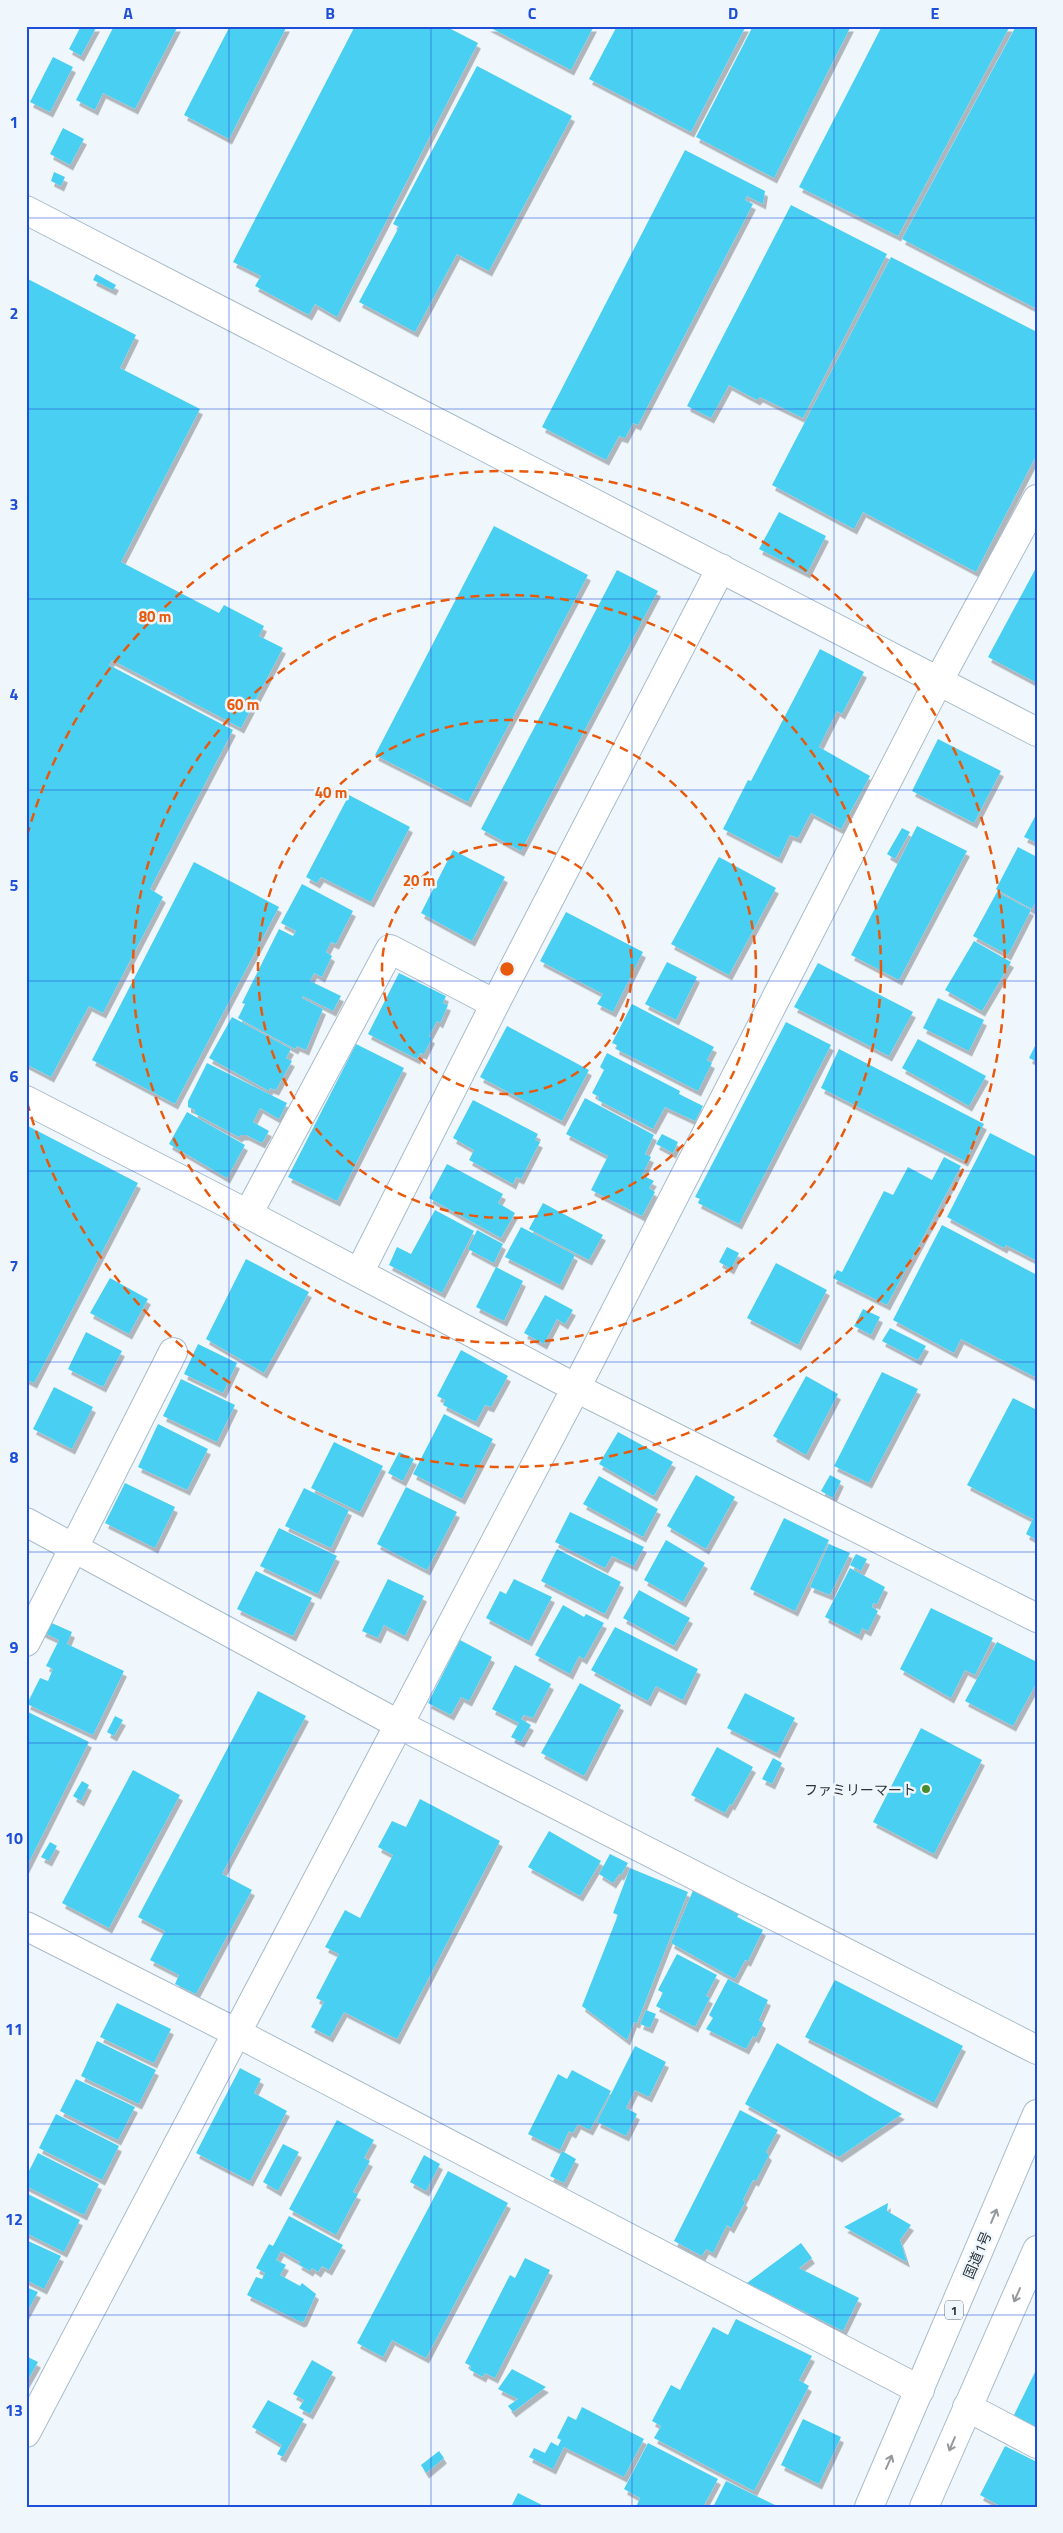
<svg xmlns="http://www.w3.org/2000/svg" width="1063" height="2533" font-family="'Titillium Web','Noto Sans JP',sans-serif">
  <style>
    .building { fill: #4acff2; filter: url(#shadow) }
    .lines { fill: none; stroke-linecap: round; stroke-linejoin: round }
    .minor-casing { stroke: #a9bcc9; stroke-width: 30 }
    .highway-casing { stroke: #a9bcc9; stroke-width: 30 }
    .minor { stroke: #fff; stroke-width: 28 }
    .highway { stroke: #fff; stroke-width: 28 }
    .oneway { stroke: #96999c }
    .grid { fill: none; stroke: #1d4ed8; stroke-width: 1; stroke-opacity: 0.55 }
    .ring { fill: none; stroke: #e8590c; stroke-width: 2.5; stroke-dasharray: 9 6 }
    .poi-dot { fill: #4a8c30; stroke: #eff7fd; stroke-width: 2 }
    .labels { text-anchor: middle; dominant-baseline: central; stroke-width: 5; stroke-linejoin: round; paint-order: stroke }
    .shield { fill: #eff7fd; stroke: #666e73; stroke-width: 1 }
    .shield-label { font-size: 12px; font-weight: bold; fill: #2c3338 }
    .poi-label { font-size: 14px; fill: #2c3338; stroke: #eff7fd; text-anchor: end }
    .street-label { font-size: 14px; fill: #2c3338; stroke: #eff7fd }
    .centre { fill: #e8590c; stroke: #eff7fd; stroke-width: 2.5 }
    .ring-label { font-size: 15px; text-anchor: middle; font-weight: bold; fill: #e8590c; stroke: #eff7fd; stroke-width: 5; stroke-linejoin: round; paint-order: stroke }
    .neatline { fill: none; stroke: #1d4ed8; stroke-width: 2 }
    .grid-label { font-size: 16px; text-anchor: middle; font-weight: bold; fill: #1d4ed8 }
  </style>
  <defs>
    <filter id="shadow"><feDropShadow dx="3" dy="5.5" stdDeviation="0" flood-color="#0004"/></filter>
  </defs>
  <rect width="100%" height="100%" fill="#eff7fd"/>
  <!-- building -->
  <path class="building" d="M81,26H97L81,56L69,49Z
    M114,26H178L135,109L103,93L95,110L76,100Z
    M230,26H287L229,139L184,115Z
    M355,26H445L478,43L337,317L315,304L309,315L255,286L261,276L233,262Z
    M487,26H594L571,70Z
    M617,26H746L691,132L589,79Z
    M753,26H851L774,178L696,137Z
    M882,26H1010L898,236L799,187Z
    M1016,26H1037V309L902,239Z
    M53,57L73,67L50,112L30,102Z
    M477,66L572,116L489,271L457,254L415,332L359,302L399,227L393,224Z
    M63,128L84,139L70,165L50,154Z
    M685,150L765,191L763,204L747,196L745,200L753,204L638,425L633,423L625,438L619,436L606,460L542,427Z
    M54,172L65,177L61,186L51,181Z
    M791,205L887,254L803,418L760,397L757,400L729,385L711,418L687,406Z
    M891,257L1037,332V454L976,572L863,512L854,529L772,485Z
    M96,274L116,285L113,290L93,280Z
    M26,278L136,335L120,368L200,409L121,562L219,613L224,605L264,626L259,636L283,648L241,728L112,660L109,665L233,730L150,889L163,897L103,1013L89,1006L51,1077L26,1064Z
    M779,512L826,536L807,573L759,549Z
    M494,526L588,575L468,802L375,755Z
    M1037,566V683L988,657Z
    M617,570L658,591L521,851L481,829Z
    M820,649L864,672L842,714L837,711L819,747L870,776L841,829L811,813L798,838L790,835L779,858L723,829L748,780L751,781Z
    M938,739L1001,771L974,823L912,791Z
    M349,795L410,827L371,902L321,877L317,883L306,877Z
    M1037,813V843L1024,837Z
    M917,826L967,851L899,980L851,955Z
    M902,828L910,832L895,859L887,854Z
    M1018,847L1037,857V899L1032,909L996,889Z
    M453,850L505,877L472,941L421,913Z
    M719,857L776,888L729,975L671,944Z
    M194,862L279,907L175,1104L92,1060Z
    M302,884L353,911L336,944L331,942L326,952L332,956L322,977L314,973L310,981L341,996L333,1011L303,996L302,998L323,1009L306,1050L297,1046L295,1049L238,1018L245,1004L242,1003L279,929L293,936L296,931L281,923Z
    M997,892L1031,910L1008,955L973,936Z
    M566,912L643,952L613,1012L597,1004L603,994L540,961Z
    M974,941L1011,962L982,1011L945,990Z
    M667,962L697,977L676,1020L645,1004Z
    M818,963L913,1012L889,1056L794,1007Z
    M399,973L446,996L443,1003L448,1005L440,1023L437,1021L429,1036L432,1038L424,1054L420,1053L417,1059L368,1034Z
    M938,998L984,1020L969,1051L923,1028Z
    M632,1004L714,1047L707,1060L712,1063L698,1091L616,1049L617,1045L612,1043Z
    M232,1017L291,1049L286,1058L292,1061L276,1090L270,1088L269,1091L209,1058Z
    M786,1022L831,1045L739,1224L698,1203L700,1199L695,1197Z
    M507,1026L589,1070L562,1121L480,1077Z
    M918,1039L986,1076L969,1106L902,1068Z
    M1037,1042V1062L1029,1058Z
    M356,1044L404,1068L337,1201L288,1177Z
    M839,1049L984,1124L965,1161L821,1088Z
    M607,1053L680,1091L679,1094L703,1106L695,1121L665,1107L653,1129L598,1100L599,1097L592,1093L604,1070L600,1067Z
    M207,1063L287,1103L279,1119L260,1108L253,1122L269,1131L262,1143L246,1135H241L239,1137L194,1113L195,1110L188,1107V1101Z
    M585,1098L654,1135L645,1154L651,1157L642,1175L654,1181L649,1188L655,1192L642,1216L591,1190L608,1156L566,1134Z
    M473,1100L538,1134L535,1140L540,1142L521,1179L516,1177L513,1184L469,1160L474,1150L453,1138Z
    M187,1112L245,1145L227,1178L169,1144Z
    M26,1125L138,1183L34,1383L26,1379Z
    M990,1133L1037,1157V1261L1006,1245L1004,1248L947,1217Z
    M662,1134L678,1142L673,1153L656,1144Z
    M944,1157L961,1166L887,1305L833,1278L837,1270L842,1272L884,1191L893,1195L908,1167L932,1180Z
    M447,1164L503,1194L498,1203L515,1213L501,1238L429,1198Z
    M543,1203L603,1235L589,1260L529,1229Z
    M435,1210L474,1231L442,1293L389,1265L397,1247L411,1254Z
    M942,1225L1037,1275V1378L961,1339L954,1353L893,1320Z
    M521,1227L575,1255L560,1285L505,1257Z
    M477,1230L503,1244L494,1263L468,1249Z
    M727,1247L739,1253L731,1269L719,1262Z
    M246,1259L309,1292L264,1373L206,1339Z
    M776,1263L827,1290L798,1345L747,1318Z
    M496,1267L523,1281L504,1321L476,1307Z
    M110,1278L148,1299L129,1334L90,1313Z
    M545,1295L573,1310L565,1324L557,1319L544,1344L524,1333Z
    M863,1309L880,1317L871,1335L854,1326Z
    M890,1328L926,1346L918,1360L882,1341Z
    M86,1332L122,1351L103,1387L68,1369Z
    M198,1344L237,1363L223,1393L184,1374Z
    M461,1350L508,1376L491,1407L485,1405L476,1422L443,1405L445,1400L437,1396Z
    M882,1372L918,1389L869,1483L834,1466Z
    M806,1376L838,1394L806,1455L773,1436Z
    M181,1379L235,1405L217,1442L163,1416Z
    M54,1387L93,1407L72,1449L33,1429Z
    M1013,1398L1037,1410V1540L1026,1534L1033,1519L967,1485Z
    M444,1414L493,1439L462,1499L413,1474Z
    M158,1424L208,1449L187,1490L138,1467Z
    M618,1432L673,1462L654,1496L599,1464Z
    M334,1442L383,1466L360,1512L311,1488Z
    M399,1452L414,1459L403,1481L388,1473Z
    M696,1475L735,1497L706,1549L667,1526Z
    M830,1475L841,1481L833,1498L821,1491Z
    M599,1476L658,1509L643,1537L583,1504Z
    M125,1483L175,1507L155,1548L105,1523Z
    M406,1487L457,1512L427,1570L377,1544Z
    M304,1488L349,1510L331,1548L285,1526Z
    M570,1512L644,1547L634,1566L612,1556L605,1568L555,1542Z
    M784,1518L829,1540L795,1611L750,1589Z
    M279,1528L337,1556L318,1594L260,1566Z
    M666,1540L705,1563L683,1602L644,1580Z
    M829,1544L850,1553L830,1595L810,1587Z
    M557,1549L621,1582L605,1614L541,1581Z
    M856,1554L867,1559L861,1571L850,1565Z
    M850,1568L885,1587L877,1604L873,1603L872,1607L878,1611L868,1631L862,1628L859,1635L825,1617Z
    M256,1571L312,1598L293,1636L237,1609Z
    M388,1579L424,1596L405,1636L384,1625L378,1638L362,1631Z
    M514,1579L552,1597L529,1641L486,1618L500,1591L506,1594Z
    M639,1590L690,1618L674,1646L623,1618Z
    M563,1605L584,1617L586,1614L604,1623L584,1659L579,1656L570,1674L535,1655Z
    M931,1608L993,1638L975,1675L965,1670L951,1698L900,1669Z
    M45,1620L72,1632L67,1644L124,1671L93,1735L27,1704L40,1678L48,1681L53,1669L46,1666L59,1640L40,1631Z
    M615,1627L698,1669L683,1700L656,1686L648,1701L591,1670Z
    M460,1640L492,1657L469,1701L461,1697L451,1715L428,1703Z
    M997,1642L1037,1662V1682L1013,1726L965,1701Z
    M515,1665L551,1684L533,1718L524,1715L521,1719L531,1725L521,1742L511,1737L519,1723L492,1709Z
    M580,1683L621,1705L584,1776L541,1753Z
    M258,1691L306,1716L222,1874L252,1890L196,1994L175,1984L179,1975L150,1960L165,1931L138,1917Z
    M745,1693L795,1718L777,1753L727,1728Z
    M26,1711L89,1742L26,1868Z
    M115,1716L123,1720L114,1736L107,1732Z
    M921,1728L982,1760L934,1854L873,1822Z
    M717,1747L753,1767L732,1805L730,1804L725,1813L691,1795Z
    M773,1758L782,1763L772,1784L762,1779Z
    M133,1770L180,1795L109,1928L62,1903Z
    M82,1781L89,1785L81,1801L73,1796Z
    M420,1799L500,1841L397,2039L344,2012L330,2037L311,2027L324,2002L316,1998L339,1954L325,1947L345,1910L360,1918L393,1855L378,1847L392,1821L406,1827Z
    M549,1831L601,1861L580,1896L528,1867Z
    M50,1842L57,1846L49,1861L41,1857Z
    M610,1854L628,1863L621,1875L619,1874L613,1883L599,1874Z
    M630,1868L688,1892L637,2023L634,2022L627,2040L582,2006L618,1915L613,1913Z
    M694,1888L718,1900L717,1902L739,1914L737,1917L763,1930L748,1961L745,1960L735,1979L671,1943Z
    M677,1954L717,1975L706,1996L710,1998L695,2027L656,2006L663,1993L658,1990Z
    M728,1979L768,2000L759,2020L763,2023L756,2038L753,2036L746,2049L706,2029L713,2018L709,2015Z
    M835,1980L963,2046L934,2103L805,2037Z
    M117,2003L171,2029L154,2063L100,2037Z
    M646,2010L656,2014L650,2028L640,2024Z
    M97,2041L156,2070L139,2104L81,2076Z
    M777,2043L873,2098L902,2114L839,2157L745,2104Z
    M635,2046L666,2062L649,2097L635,2090L626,2108L637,2114L626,2136L597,2122Z
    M240,2068L261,2079L254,2093L287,2111L250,2181L196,2153Z
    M572,2070L611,2091L590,2130L578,2124L573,2133L569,2131L560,2150L528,2134L558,2074L567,2079Z
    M76,2079L135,2107L118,2140L60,2111Z
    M740,2110L778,2130L766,2152L769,2155L756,2181L753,2180L743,2200L745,2202L731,2228L727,2225L713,2253L706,2249L702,2256L674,2241Z
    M56,2114L119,2146L102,2180L39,2148Z
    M337,2120L374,2140L364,2158L370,2161L353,2192L358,2194L336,2235L289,2209Z
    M283,2144L299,2152L278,2191L263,2182Z
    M562,2151L576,2159L564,2183L550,2176Z
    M38,2153L99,2184L84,2215L26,2186V2177Z
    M424,2155L440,2164L426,2191L410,2182Z
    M448,2171L508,2203L426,2358L392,2340L383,2357L357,2343Z
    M26,2193L80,2220L64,2252L26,2233Z
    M888,2203L887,2211L911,2225L900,2240L907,2262L844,2227Z
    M289,2216L343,2245L329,2270L322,2266L318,2272L312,2268L310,2271L298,2264L300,2262L281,2251L276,2260L286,2265L280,2275L300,2286L302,2283L316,2294L304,2321L301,2322L247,2295L256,2277L262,2279L265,2273L256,2268L269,2244L273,2246Z
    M26,2240L61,2256L44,2289L26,2280Z
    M801,2243L812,2258L799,2268L859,2298L843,2331L747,2283Z
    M525,2258L550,2270L495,2378L485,2373L483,2377L470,2370L471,2366L465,2363L510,2275L515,2278Z
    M26,2287L38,2292L26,2314Z
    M736,2319L812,2356L799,2380L809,2386L754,2491L654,2438L661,2426L652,2421L671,2385L680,2390L713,2327L728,2335Z
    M26,2356L38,2362L26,2383Z
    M312,2360L333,2372L310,2414L299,2408L304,2400L293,2394Z
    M1037,2368V2431L1013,2417Z
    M512,2369L546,2387L513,2412L508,2406L518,2399L498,2389Z
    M268,2400L304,2419L283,2457L277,2454L282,2445L252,2427Z
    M582,2407L644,2439L624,2477L564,2447L553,2469L529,2457L534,2448L545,2453L551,2442L558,2446L561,2440L557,2438L568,2416L576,2420Z
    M803,2419L841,2437L819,2484L781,2465Z
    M648,2443L718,2479L703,2507H636L640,2498L624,2489Z
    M1005,2446L1037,2462V2507H1002L980,2495Z
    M439,2451L444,2458L426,2473L421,2465Z
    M726,2481L779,2507H713Z
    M518,2493L546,2507H511Z"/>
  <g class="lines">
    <!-- minor casing -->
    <g class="minor-casing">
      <path id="minor" d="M26,210L1037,732
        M26,1100L248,1214L576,1388L1037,1618
        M248,1214L390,949L495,1004
        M359,1273L495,1004L721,568
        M26,1522L398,1724L1037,2050
        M26,1642L173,1352
        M26,1926L237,2033L920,2390
        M967,2407L1037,2444
        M26,2433L576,1388L939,680L1037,499"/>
    </g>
    <!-- highway casing -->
    <g class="highway-casing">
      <path id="highway" d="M869,2507L1037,2114
        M924,2507L1037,2250"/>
    </g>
    <!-- minor -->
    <use href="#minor" class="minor"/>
    <!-- highway -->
    <use href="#highway" class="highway"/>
  </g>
  <!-- one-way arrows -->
  <defs><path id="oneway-shaft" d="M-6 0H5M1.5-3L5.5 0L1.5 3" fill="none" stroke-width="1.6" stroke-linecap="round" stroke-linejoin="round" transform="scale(1.25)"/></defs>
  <g class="oneway">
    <use href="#oneway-shaft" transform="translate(994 2216) rotate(-67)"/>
    <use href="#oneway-shaft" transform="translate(1017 2295) rotate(114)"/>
    <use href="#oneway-shaft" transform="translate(952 2444) rotate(113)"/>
    <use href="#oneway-shaft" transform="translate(889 2462) rotate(-66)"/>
  </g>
  <!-- grid -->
  <path class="grid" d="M229,26V2507M431,26V2507M632,26V2507M834,26V2507M26,218H1037M26,409H1037M26,599H1037M26,790H1037M26,981H1037M26,1171H1037M26,1362H1037M26,1552H1037M26,1743H1037M26,1934H1037M26,2124H1037M26,2315H1037"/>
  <!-- distance rings -->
  <g class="ring">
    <circle cx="507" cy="969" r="125"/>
    <circle cx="507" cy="969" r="249"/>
    <circle cx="507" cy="969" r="374"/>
    <path d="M27 836A498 498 0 1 1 27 1102"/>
  </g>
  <!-- markers -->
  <circle class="poi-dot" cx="926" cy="1789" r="5"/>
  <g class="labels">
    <!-- shield labels -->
    <rect class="shield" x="945" y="2300.5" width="18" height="19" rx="4"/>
    <g class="shield-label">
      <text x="954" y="2310">1</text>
    </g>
    <!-- poi labels -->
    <g class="poi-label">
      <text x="916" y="1789">ファミリーマート</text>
    </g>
    <!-- street labels -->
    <g class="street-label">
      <text transform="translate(977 2255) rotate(-67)">国道1号</text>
    </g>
  </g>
  <circle cx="507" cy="969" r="8" class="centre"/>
  <g class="ring-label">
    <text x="155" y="622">80 m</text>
    <text x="243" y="710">60 m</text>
    <text x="331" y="798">40 m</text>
    <text x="419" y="886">20 m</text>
  </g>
  <!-- border -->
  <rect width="1063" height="2533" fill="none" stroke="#eff7fd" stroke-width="55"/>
  <rect x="28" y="28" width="1008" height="2478" class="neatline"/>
  <g class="grid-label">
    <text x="128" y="19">A</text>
    <text x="330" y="19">B</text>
    <text x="532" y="19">C</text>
    <text x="733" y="19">D</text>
    <text x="935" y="19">E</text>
    <text x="14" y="128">1</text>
    <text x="14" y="319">2</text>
    <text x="14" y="510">3</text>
    <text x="14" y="700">4</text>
    <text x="14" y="891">5</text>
    <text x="14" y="1082">6</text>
    <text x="14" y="1272">7</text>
    <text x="14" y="1463">8</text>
    <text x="14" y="1653">9</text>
    <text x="14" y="1844">10</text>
    <text x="14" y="2035">11</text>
    <text x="14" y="2225">12</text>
    <text x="14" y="2416">13</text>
  </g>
</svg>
